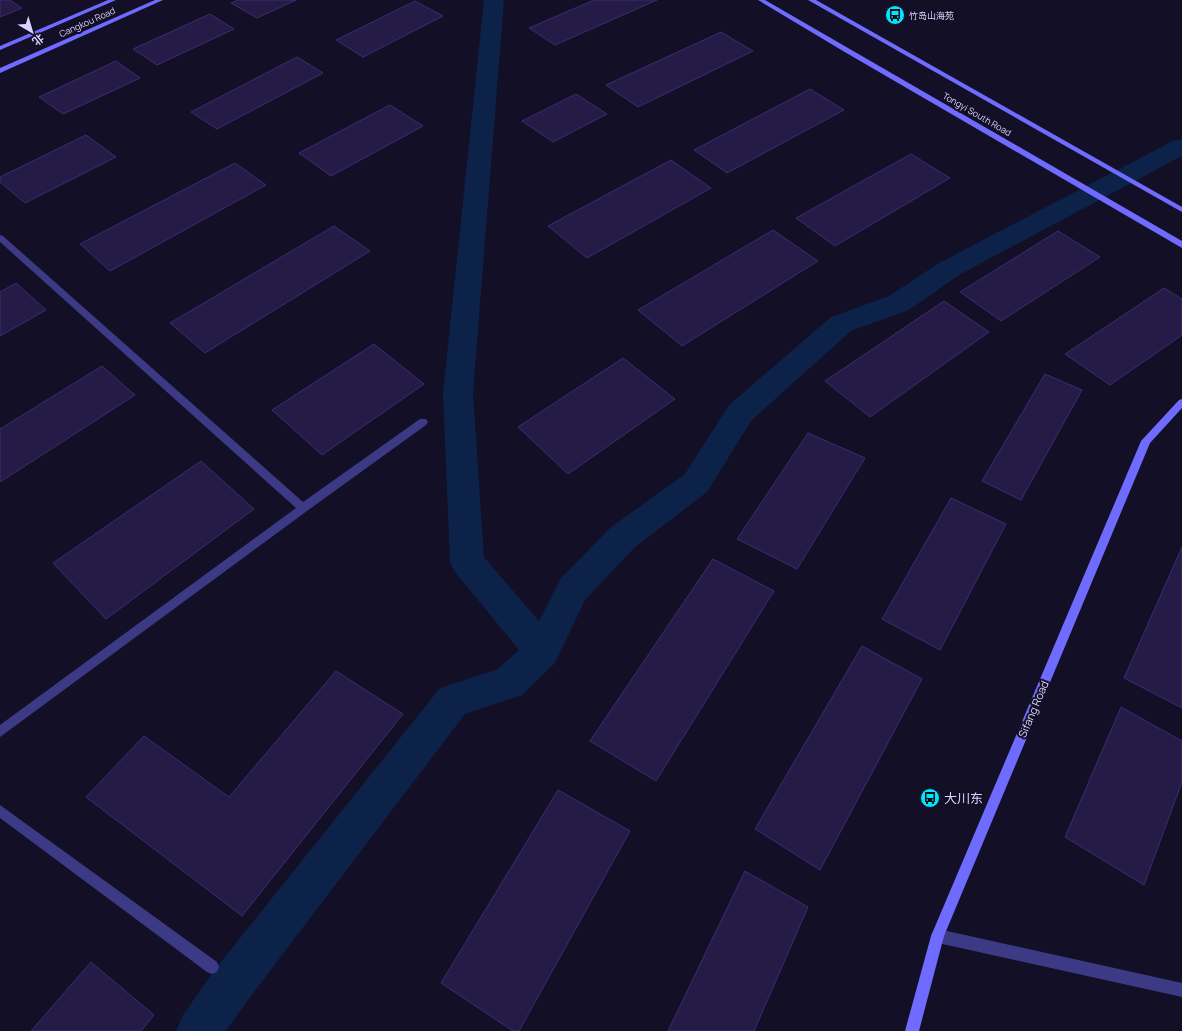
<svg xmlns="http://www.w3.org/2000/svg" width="1182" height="1031" font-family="Manrope,'Noto Sans SC',sans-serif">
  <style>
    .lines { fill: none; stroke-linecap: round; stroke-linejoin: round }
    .canal { fill: #0c2248; fill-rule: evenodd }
    .building { fill: #241b47; stroke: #3b2d73 }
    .lane { fill: #3d3a85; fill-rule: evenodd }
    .street { fill: #3d3a85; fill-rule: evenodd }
    .secondary { fill: #6f6bff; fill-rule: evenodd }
    .labels { text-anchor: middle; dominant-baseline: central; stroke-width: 4; stroke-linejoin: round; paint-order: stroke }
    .far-poi-label { font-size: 9px; fill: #d9d4ff; stroke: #130f26; text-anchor: start }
    .far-street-label { font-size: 9px; fill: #d9d4ff; stroke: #130f26 }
    .street-label { font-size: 11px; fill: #d9d4ff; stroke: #130f26 }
    .near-poi-label { font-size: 13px; fill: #d9d4ff; stroke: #130f26; text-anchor: start }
  </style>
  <rect width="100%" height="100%" fill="#130f26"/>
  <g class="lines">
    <!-- canal -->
    <path class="canal" d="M484,0H504L473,393L484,557L539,621L561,578L610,528L685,474L729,405L831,317L889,296L939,263L1173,141L1182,139V156L959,275L909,310L851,331L751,421L707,492L634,548L585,600L555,663L522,695L465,714L248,1000L226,1031H176L183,1015L216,968L440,688L498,669L519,650L455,572L450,562L443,393Z"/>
  </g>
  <!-- building -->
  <path class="building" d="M0,0H10L22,8L0,17Z
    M238,0H296L257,18L231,3Z
    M594,0H657L555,45L529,28Z
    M415,1L443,16L363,57L336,40Z
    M210,14L234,29L157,65L133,49Z
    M721,32L753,51L638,107L606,85Z
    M297,57L323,73L217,129L191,112Z
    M116,61L140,78L63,114L39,97Z
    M810,89L844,110L727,173L694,150Z
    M576,94L607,114L553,142L522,121Z
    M390,105L423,126L331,176L299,153Z
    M86,135L116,157L25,203L0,182V177Z
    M911,154L950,178L835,246L796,218Z
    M671,160L711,188L587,258L548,226Z
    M235,163L266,185L110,271L80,244Z
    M334,226L370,251L205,353L170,323Z
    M773,230L818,261L682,346L638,310Z
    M1058,231L1100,257L1001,321L960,292Z
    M16,283L46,310L0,336V292Z
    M1164,288L1182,299V335L1110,385L1065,354Z
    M944,301L989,332L870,417L825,381Z
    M374,344L424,384L322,455L272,410Z
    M623,358L675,399L568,474L518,427Z
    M102,366L135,395L0,482V429Z
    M1045,374L1082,390L1021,500L982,481Z
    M808,433L865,458L797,569L737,539Z
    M201,461L254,509L106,619L53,563Z
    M951,498L1006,524L940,650L882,619Z
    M1182,547V708L1124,678Z
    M713,559L774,591L656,781L590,741Z
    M862,646L922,679L820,870L755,829Z
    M336,671L403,714L242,916L86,797L144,736L229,797Z
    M1121,707L1182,741V782L1144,885L1065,837Z
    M558,790L630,831L519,1031H513L441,983Z
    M745,871L808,907L754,1031H668Z
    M91,962L154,1015L141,1031H31Z"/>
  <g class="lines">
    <!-- lane -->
    <path class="lane" d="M938,929L1182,983V997L938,943L933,941L931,936L933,931Z"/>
    <!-- street -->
    <path class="street" d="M0,235L3,236L303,502L420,419H426L428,422L426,425L307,511L0,737V725L296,508L0,242Z
      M0,805L217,962L219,967L217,972L212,974L207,972L0,818Z"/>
    <!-- secondary -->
    <path class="secondary" d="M108,0H116L0,50V46Z
      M155,0H163L0,73V68Z
      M758,0H765L1182,241V248L843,51Z
      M808,0H816L1182,207V212Z
      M1182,399V408L1150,443L944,936L919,1031H905L931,936L1141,441L1179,400Z"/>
  </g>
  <!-- icons -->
  <defs>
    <g id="bus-disc" transform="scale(1)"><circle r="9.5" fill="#00e5ff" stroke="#130f26"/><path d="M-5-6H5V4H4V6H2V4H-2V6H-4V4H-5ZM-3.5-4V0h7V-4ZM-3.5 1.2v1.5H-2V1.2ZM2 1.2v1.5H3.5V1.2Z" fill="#111"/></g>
  </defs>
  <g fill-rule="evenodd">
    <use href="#bus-disc" x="895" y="15"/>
    <use href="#bus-disc" x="930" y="798"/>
  </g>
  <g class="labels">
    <!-- far-poi labels -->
    <g class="far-poi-label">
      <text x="909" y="15">竹岛山海苑</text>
    </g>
    <!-- far-street labels -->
    <g class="far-street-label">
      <text transform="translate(87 22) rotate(-24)">Cangkou Road</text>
      <text transform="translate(977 114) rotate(30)">Tongyi South Road</text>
    </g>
    <!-- street labels -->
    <g class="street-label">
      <text transform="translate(1033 709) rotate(-67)">Sifang Road</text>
    </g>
    <!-- near-poi labels -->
    <g class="near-poi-label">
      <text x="944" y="798">大川东</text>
    </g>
  </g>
  <!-- north arrow -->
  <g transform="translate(32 32) rotate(142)" stroke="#130f26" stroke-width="3" paint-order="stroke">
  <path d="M0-3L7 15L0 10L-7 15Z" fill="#d9d4ff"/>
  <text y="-6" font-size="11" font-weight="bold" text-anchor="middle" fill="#d9d4ff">北</text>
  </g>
</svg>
